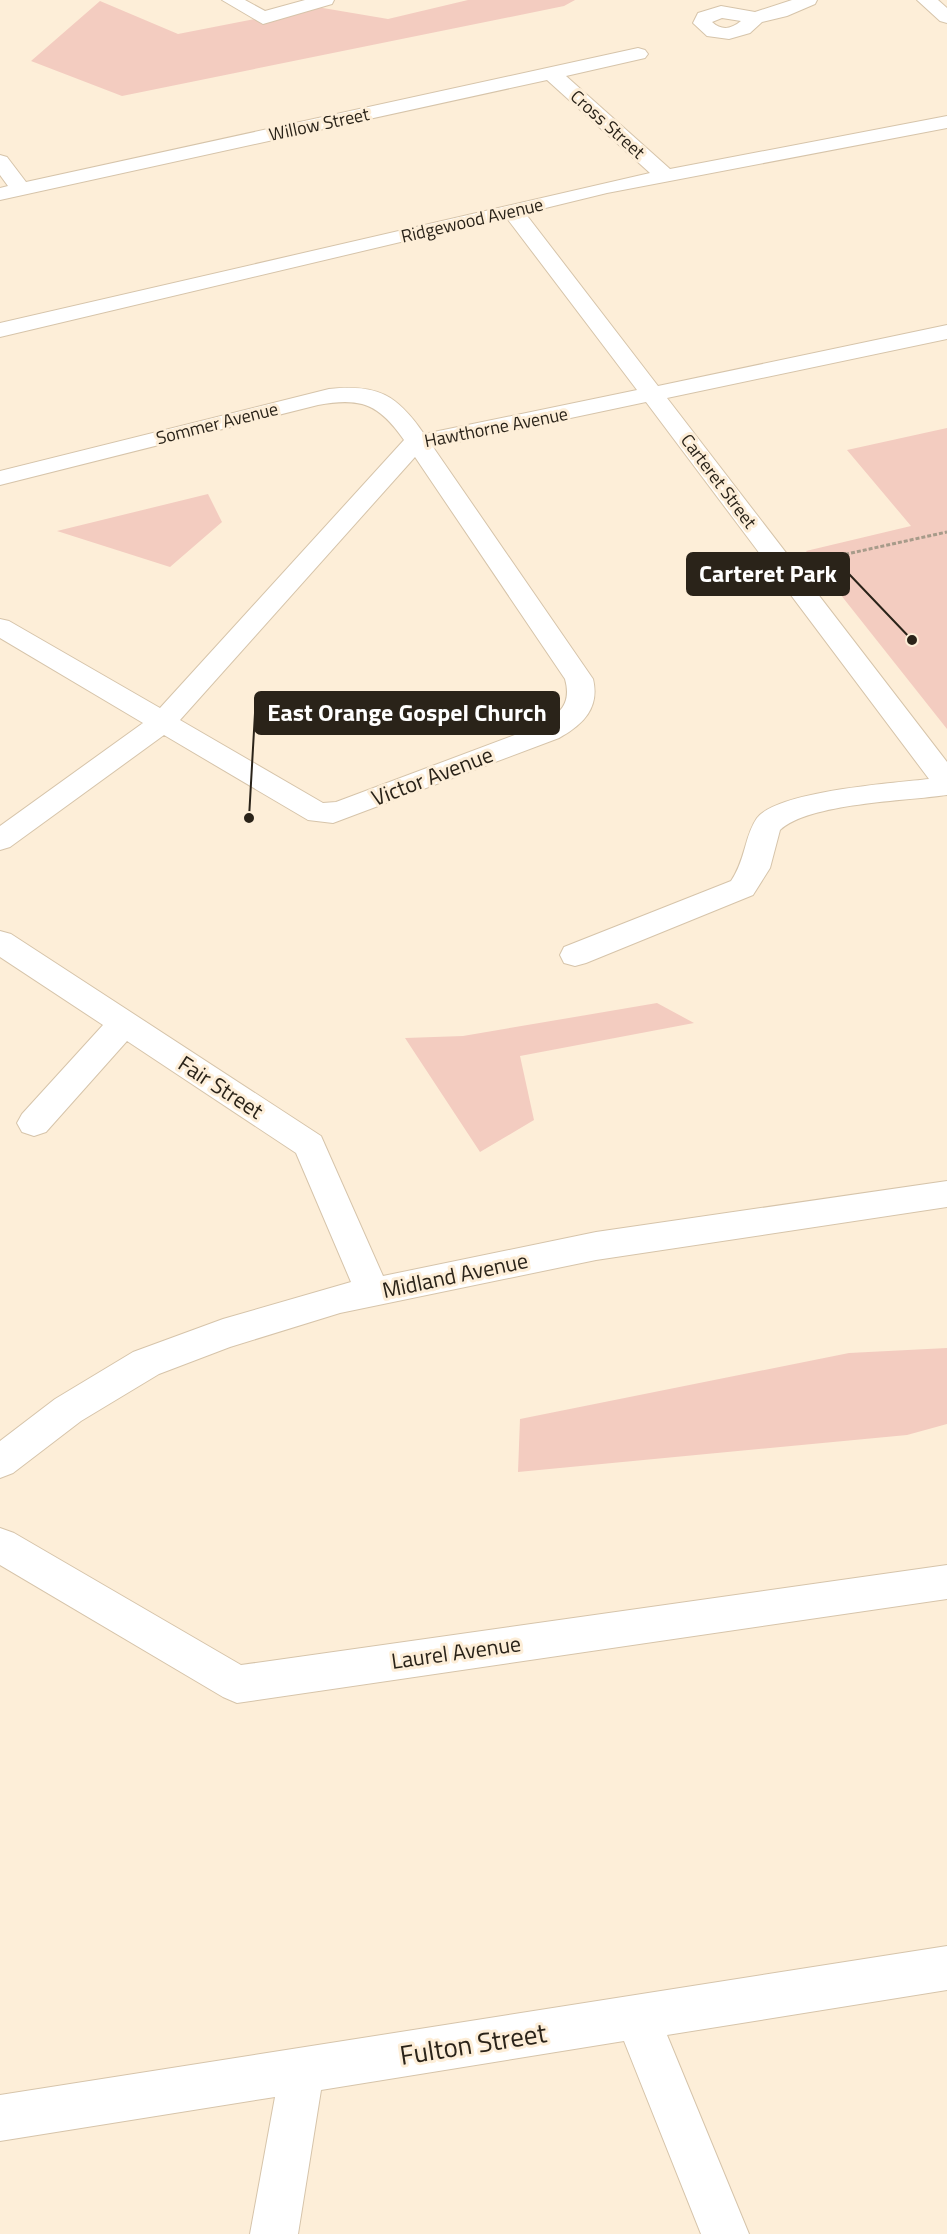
<svg xmlns="http://www.w3.org/2000/svg" width="947" height="2234" font-family="'Titillium Web',sans-serif">
  <style>
    .green { fill: #f3ccc0 }
    .lines { fill: none; stroke-linecap: round; stroke-linejoin: round }
    .minor-casing { stroke: #d6c4aa; stroke-width: 2 }
    .path { stroke: #a79b8a; stroke-width: 3; stroke-dasharray: 4 2; stroke-linecap: butt }
    .minor { fill: #fff; fill-rule: evenodd }
    .labels { text-anchor: middle; dominant-baseline: central; stroke-width: 6; stroke-linejoin: round; paint-order: stroke }
    .far-street-label { font-size: 18px; fill: #2a2319; stroke: #fdeed8 }
    .street-label { font-size: 22px; fill: #2a2319; stroke: #fdeed8 }
    .near-street-label { font-size: 27px; fill: #2a2319; stroke: #fdeed8 }
    .leader { fill: none; stroke: #2a2319; stroke-width: 2 }
    .callout-dot { fill: #2a2319; stroke: #fdeed8; stroke-width: 2 }
    .callout { fill: #2a2319; stroke: #2a2319; stroke-width: 2 }
    .callout-label { font-size: 24px; text-anchor: middle; font-weight: bold; fill: #fff }
  </style>
  <rect width="100%" height="100%" fill="#fdeed8"/>
  <!-- green -->
  <path class="green" d="M468,0H575L564,6L122,96L31,61L100,1L178,34L317,7L388,19Z
    M947,428V729L806,551L911,526L847,450Z
    M208,494L222,522L170,567L57,531Z
    M657,1003L694,1023L520,1056L534,1120L480,1152L405,1038L463,1036Z
    M947,1348V1424L907,1435L518,1472L520,1419L849,1353Z"/>
  <g class="lines">
    <!-- minor casing -->
    <g class="minor-casing">
      <path id="minor" d="M222,0H245L265,11L305,0H334L332,4L263,24Z
        M792,0H817L815,4L787,16L762,22L750,33L729,39L707,36L693,23L698,13L721,6L755,12ZM722,18L741,21C731,29 722,31 712,22Z
        M917,0H938L947,8V23L940,21Z
        M638,48L645,50L648,54L645,58L566,76L670,169L947,116V128L607,193L525,213L658,386L947,325V339L667,398L947,762V795C906,801 809,803 780,830L770,868L753,895L586,963L575,966L564,963L560,955L564,947L731,881C746,859 744,837 757,818C778,791 894,783 929,779L646,402L433,447L593,679C600,708 583,725 559,738L333,823L308,820L164,735L10,847L0,850V826L143,723L0,638V619L9,621L160,708L404,440C379,404 361,397 318,405L0,485V471L329,389C378,384 397,395 424,434L637,390L506,217L0,337V323L650,173L547,80L0,200V188L8,186L0,175V155L7,157L26,182ZM415,457L565,679C572,704 560,714 539,726L336,802L323,803L180,720Z
        M0,931L11,934L321,1136L383,1276L596,1232L947,1181V1207L596,1260L340,1313L230,1347L159,1374L81,1421L13,1473L0,1478V1441L55,1399L133,1352L223,1319L351,1282L296,1153L127,1041L46,1132L34,1136L22,1132L17,1123L22,1114L103,1025L0,957Z
        M0,1528L14,1533L241,1665L947,1565V1599L237,1703L223,1697L0,1565Z
        M947,1946V1990L667,2035L749,2234H701L624,2041L321,2090L298,2234H250L275,2097L0,2141V2095Z"/>
    </g>
    <!-- path -->
    <path class="path" d="M810,562L947,532"/>
    <!-- minor -->
    <use href="#minor" class="minor"/>
  </g>
  <g class="labels">
    <!-- far-street labels -->
    <g class="far-street-label">
      <text transform="translate(319 124) rotate(-12)">Willow Street</text>
      <text transform="translate(608 124) rotate(42)">Cross Street</text>
      <text transform="translate(472 220) rotate(-13)">Ridgewood Avenue</text>
      <text transform="translate(217 423) rotate(-14)">Sommer Avenue</text>
      <text transform="translate(496 427) rotate(-11)">Hawthorne Avenue</text>
      <text transform="translate(719 481) rotate(53)">Carteret Street</text>
    </g>
    <!-- street labels -->
    <g class="street-label">
      <text transform="translate(432 776) rotate(-21)">Victor Avenue</text>
      <text transform="translate(221 1087) rotate(33)">Fair Street</text>
      <text transform="translate(455 1275) rotate(-12)">Midland Avenue</text>
      <text transform="translate(456 1652) rotate(-8)">Laurel Avenue</text>
    </g>
    <!-- near-street labels -->
    <g class="near-street-label">
      <text transform="translate(473 2043) rotate(-9)">Fulton Street</text>
    </g>
  </g>
  <!-- callouts -->
  <path class="leader" d="M912 640L849 574M249 818L255 713"/>
  <g class="callout-dot">
    <circle cx="912" cy="640" r="6"/>
    <circle cx="249" cy="818" r="6"/>
  </g>
  <g class="callout">
    <rect x="687" y="553" width="162" height="42" rx="6"/>
    <rect x="255" y="692" width="304" height="42" rx="6"/>
  </g>
  <g class="callout-label">
    <text x="768" y="582">Carteret Park</text>
    <text x="407" y="721">East Orange Gospel Church</text>
  </g>
</svg>
